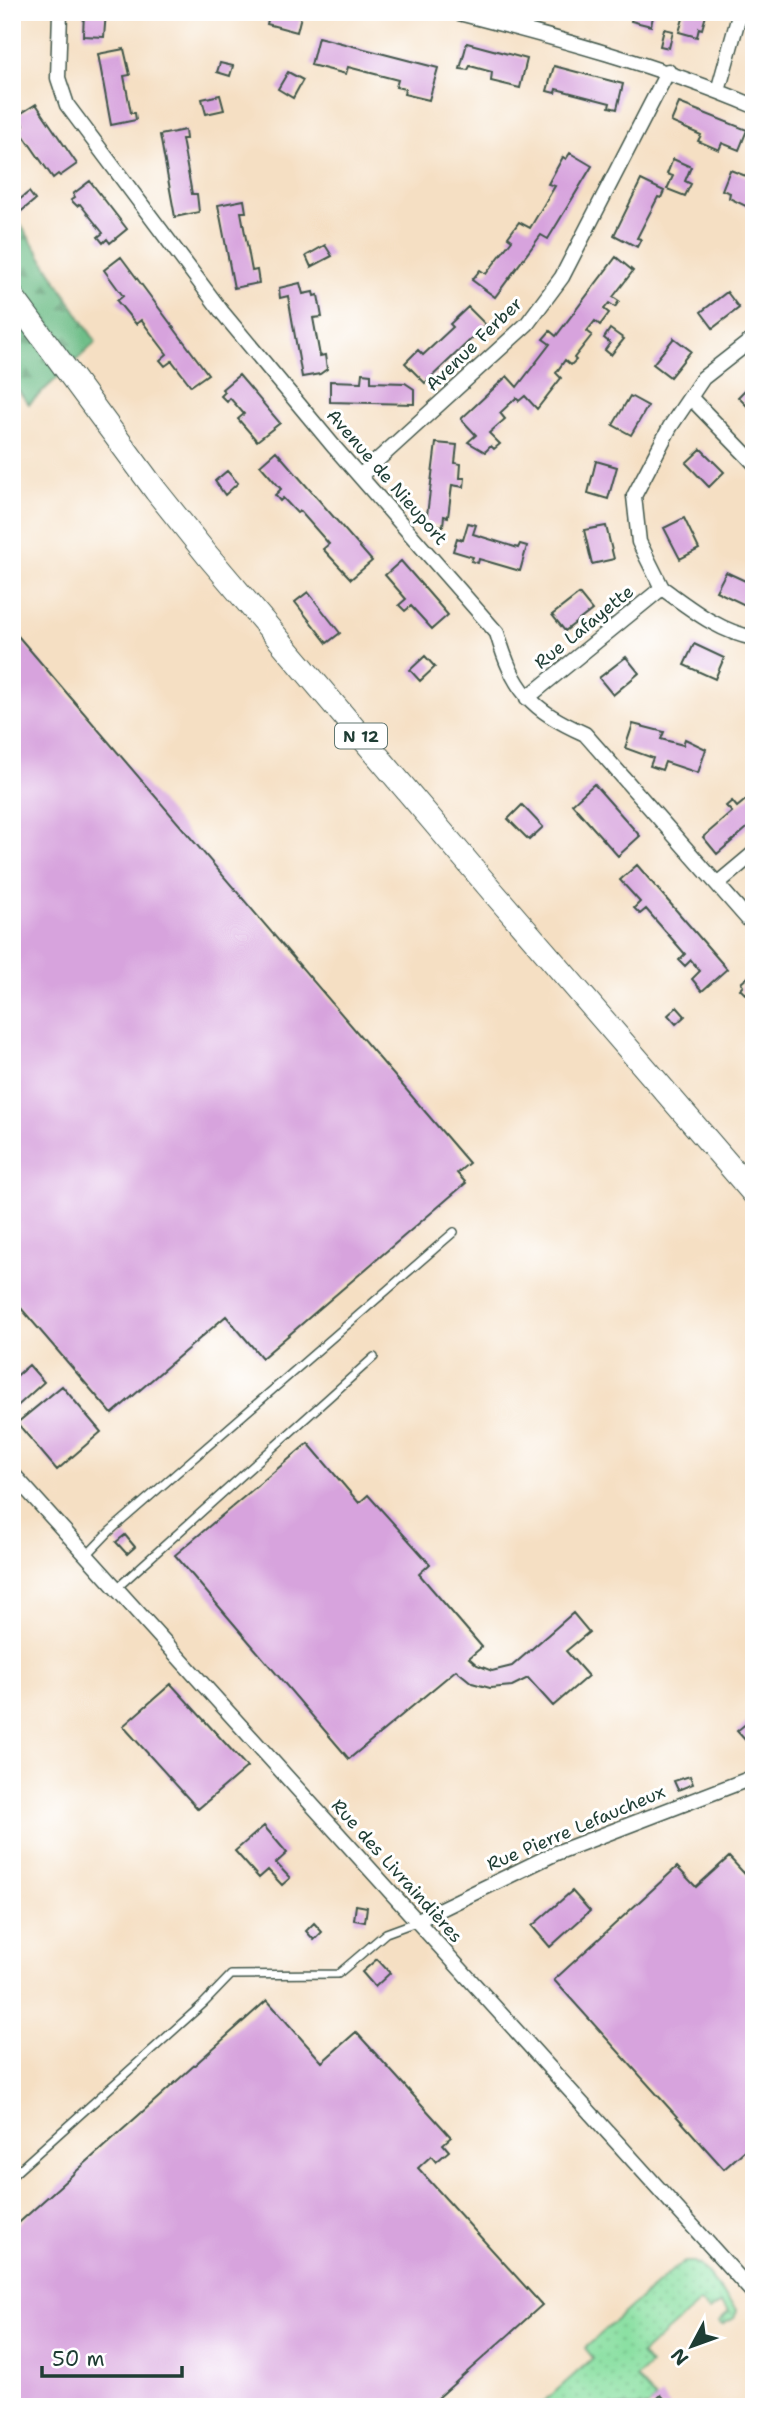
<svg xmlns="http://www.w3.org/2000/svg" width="766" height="2419" font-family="'Shantell Sans',sans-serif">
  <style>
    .grass { fill: url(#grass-dots); stroke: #558e6c; stroke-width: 2 }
    .forest { fill: url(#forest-firs); stroke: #487e5e; stroke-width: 2 }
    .building { fill: #d7a3dd }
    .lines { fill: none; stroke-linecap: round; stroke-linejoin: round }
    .lane-casing { stroke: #3f5549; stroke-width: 10 }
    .street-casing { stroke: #3f5549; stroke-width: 17 }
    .primary-casing { stroke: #3f5549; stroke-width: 25 }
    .lane { stroke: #fff; stroke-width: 7 }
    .street { stroke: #fff; stroke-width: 14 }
    .primary { stroke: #fff; stroke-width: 23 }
    .labels { text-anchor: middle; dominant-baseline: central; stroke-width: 6; stroke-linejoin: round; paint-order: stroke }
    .shield { fill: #fff; stroke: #627771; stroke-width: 2 }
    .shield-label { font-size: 16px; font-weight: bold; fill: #1f3d34 }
    .street-label { font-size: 18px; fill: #1f3d34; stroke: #fff }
  </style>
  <defs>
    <pattern id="grass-dots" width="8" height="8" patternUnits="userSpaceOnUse" patternTransform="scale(1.75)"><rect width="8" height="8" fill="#8be0a3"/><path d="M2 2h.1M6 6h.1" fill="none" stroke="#78c18d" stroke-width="1.8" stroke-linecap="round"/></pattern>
    <pattern id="forest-firs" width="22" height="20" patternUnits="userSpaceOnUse" patternTransform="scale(1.75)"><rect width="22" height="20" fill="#70be89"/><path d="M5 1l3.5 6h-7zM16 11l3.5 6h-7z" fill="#5b9c71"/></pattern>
  </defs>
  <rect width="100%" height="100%" fill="#fff"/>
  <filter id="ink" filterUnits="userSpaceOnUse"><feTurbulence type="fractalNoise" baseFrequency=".0143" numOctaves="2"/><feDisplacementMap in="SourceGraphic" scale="14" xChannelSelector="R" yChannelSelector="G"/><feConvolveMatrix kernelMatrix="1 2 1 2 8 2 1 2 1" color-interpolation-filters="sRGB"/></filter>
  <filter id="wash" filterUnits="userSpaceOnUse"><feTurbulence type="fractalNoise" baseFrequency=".00686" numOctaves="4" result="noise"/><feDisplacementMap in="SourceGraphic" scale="28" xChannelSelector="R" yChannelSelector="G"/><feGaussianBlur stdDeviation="1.57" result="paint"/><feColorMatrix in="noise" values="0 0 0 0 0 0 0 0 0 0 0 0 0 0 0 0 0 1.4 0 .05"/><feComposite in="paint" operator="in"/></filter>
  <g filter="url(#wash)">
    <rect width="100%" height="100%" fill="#f5dfc3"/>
    <!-- grass -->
    <path class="grass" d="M685,2262H694L701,2266L737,2311L734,2318L722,2325L719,2322L729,2312L720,2303L709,2311L700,2302L641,2354L650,2365L636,2378L656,2400L648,2407H538L593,2358L585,2348L676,2267Z"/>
    <!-- forest -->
    <path class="forest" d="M12,211L96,342L29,404L12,383Z"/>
    <g id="blocks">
      <!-- building -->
      <path class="building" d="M84,12H106L104,37L83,36Z
        M302,12L297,32L267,24L269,16L260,13Z
        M633,12H654L651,26L631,21Z
        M685,12H707L702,29L699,28L697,37L679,32Z
        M664,29L673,31L669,48L660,46Z
        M318,37L438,68L429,100L404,94L405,89L396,87L398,80L348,67L346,74L311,65Z
        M467,43L527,59L520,88L491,81L492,72L470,66L468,70L460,69Z
        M124,49L130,75L124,76L131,113H135L136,120L111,125L98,54Z
        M220,63L233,66L230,76L217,72Z
        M554,66L623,84L617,109L609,107L610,103L556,89L555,93L547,91Z
        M288,72L303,80L293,98L278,89Z
        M220,95L224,110L206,114L202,99Z
        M679,103L747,130L739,150L722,143L719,150L698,141L701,135L671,122Z
        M36,104L77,164L60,176L58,174L53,178L19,129L24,125L17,116Z
        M185,130L186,139H182L192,194H197L199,212L175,217L160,135Z
        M570,153L592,166L548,239L541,235L495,297L472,280L480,270L486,274L512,240L508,237L519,222L530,228L555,186L548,184L563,157L566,159Z
        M673,159L691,167L685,181L691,184L685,196L667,189L673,176L667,174Z
        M730,170L754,179V210L729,198L730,193L722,190Z
        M641,180L664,191L661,198L658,197L637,238L641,239L637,247L614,235Z
        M90,181L127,229L110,243L107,239L103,243L98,237L103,233L80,204L77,206L71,200L75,197L73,194Z
        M29,192L35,200L19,213L13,205Z
        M244,200L246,212H241L252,271L257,270L259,283L234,288L218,205Z
        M325,245L332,256L311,267L306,256Z
        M121,257L208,374L191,386L172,361L165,366L160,360L167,354L141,320L136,324L117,301L123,296L104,270Z
        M616,257L633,271L613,297L619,301L615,307L609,303L604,309L609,313L600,325L595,321L587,331L592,335L574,358L576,360L571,365L565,360L556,373L561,378L537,409L525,396L519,401L516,398L500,413L505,419L489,433L500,444L494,449L491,446L485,452L468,442L476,435L461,419L507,376L517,387L550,344L543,339L550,331L556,336Z
        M300,283L303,294L313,292L314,296L318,295L322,317L313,318L320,356L325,355L327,369L320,374L302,377L288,296L280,298L279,288Z
        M727,292L739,308L713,328L701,312Z
        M468,307L486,325L425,383L405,363L418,350L423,355L453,327L450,324Z
        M610,329L624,339L611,355L605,350L610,343L604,338Z
        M674,338L691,351L670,377L653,364Z
        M754,372V413L738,397L752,383L747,379Z
        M362,373L371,374V382L405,383L414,389V404L330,402V381L361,382Z
        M239,375L280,423L257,441L238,419L244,414L230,398L227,402L221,396L225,392L222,389Z
        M630,396L648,406L631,435L613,425Z
        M436,443L457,445L455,463L461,464L460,478H465L464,487L452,485L448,517L444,516L443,526L426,523Z
        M701,449L724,472L709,487L686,463Z
        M276,451L372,561L351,579L323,549L329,544L300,511L297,513L283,498L280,501L275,495L281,489L260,465Z
        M596,461L617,467L608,499L588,493Z
        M227,471L238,483L225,495L215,481Z
        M684,518L699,549L680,559L664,528Z
        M468,523L476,525L473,534L518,548L520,544L527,546L520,571L479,559L478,563L471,561L473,557L453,551L457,538L463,540Z
        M606,526L614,559L592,564L584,530Z
        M401,561L448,615L432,629L411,606L405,611L399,605L406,599L385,575Z
        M726,572L754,585V591L747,606L716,591Z
        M308,592L340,633L327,643L295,602Z
        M579,594L592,610L565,631L552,615Z
        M12,629L469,1163L457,1173L466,1183L262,1358L226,1316L112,1414L14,1300L12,1302Z
        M694,644L724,658L715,679L684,665Z
        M425,656L435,667L420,681L410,670Z
        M626,657L639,673L613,695L599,678Z
        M633,724L664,732L661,739L683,745L685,739L706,749L698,773L665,762L662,770L650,766L653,758L625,748Z
        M594,784L640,836L618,856L572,804Z
        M754,793V822L717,854L703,837L732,812L726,806L732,801L737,807Z
        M522,805L543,827L529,840L508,819Z
        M637,865L727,969L702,991L692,979L700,971L691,960L685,966L679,960L685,954L646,909L640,914L634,908L640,902L620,880Z
        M754,972V998L748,992L745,994L740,989L743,986L741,983Z
        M677,1007L685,1016L676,1024L668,1015Z
        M29,1365L44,1382L12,1411V1380Z
        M62,1386L101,1432L57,1470L17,1423Z
        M308,1443L359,1503L368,1495L430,1564L419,1574L482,1647L469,1658L477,1665L492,1671L512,1666L573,1613L589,1632L566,1651L588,1676L553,1706L528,1678L512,1686L490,1688L472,1683L456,1670L349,1759L175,1555Z
        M125,1535L135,1547L127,1554L116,1542Z
        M171,1684L247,1767L198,1809L123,1726Z
        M754,1717V1736L747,1742L737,1731Z
        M690,1776L693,1784L678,1790L674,1781Z
        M264,1826L287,1853L276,1863L290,1878L282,1885L268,1870L259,1878L235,1851Z
        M729,1857L754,1884V2142L724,2169L554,1980L677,1867L696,1887Z
        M572,1891L590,1911L550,1947L532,1926Z
        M356,1905L367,1907L365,1922L354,1920Z
        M314,1923L322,1932L314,1940L306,1931Z
        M377,1959L390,1973L375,1987L362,1972Z
        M267,2000L322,2062L356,2032L451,2137L443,2144L449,2151L436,2162L431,2156L418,2168L542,2305L428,2407H12V2229Z
        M661,2395L671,2407H648L656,2400Z"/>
    </g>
  </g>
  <g filter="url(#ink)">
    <use href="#blocks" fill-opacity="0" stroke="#3f5549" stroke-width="2"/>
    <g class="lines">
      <!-- lane casing -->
      <g class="lane-casing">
        <path id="lane" d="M87,1555L110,1531L454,1232
          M117,1588L374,1357
          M12,2176L203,2004L231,1975L338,1974L386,1933L416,1922"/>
      </g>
      <!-- street casing -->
      <g class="street-casing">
        <path id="street" d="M60,12L58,78L67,105L222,312L335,448L497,633C514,691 530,709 585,734L754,926
          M455,12C557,38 657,65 754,106
          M525,30V12
          M718,91L740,12
          M690,397L754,463
          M360,476L527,324L562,277L668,71
          M662,588C690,608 719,632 754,638
          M527,698L662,588L639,542L634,496L670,427L703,378L754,338
          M717,884L754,853
          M12,1473L754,2294
          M416,1921L556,1853L754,1777"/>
      </g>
      <!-- primary casing -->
      <g class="primary-casing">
        <path id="primary" d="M12,296L156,491L208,556L493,892L754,1194"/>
      </g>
      <!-- lane -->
      <use href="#lane" class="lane"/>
      <!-- street -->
      <use href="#street" class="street"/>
      <!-- primary -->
      <use href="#primary" class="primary"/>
    </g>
  </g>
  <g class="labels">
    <!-- shield labels -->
    <rect class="shield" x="335" y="723.5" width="52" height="25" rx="5"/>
    <g class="shield-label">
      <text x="361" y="736">N 12</text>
    </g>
    <!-- street labels -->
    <g class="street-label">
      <text transform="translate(474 344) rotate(-44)">Avenue Ferber</text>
      <text transform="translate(387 477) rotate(49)">Avenue de Nieuport</text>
      <text transform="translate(584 627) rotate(-39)">Rue Lafayette</text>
      <text transform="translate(576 1828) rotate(-23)">Rue Pierre Lefaucheux</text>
      <text transform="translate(397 1871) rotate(48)">Rue des Livraindières</text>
    </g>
  </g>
  <!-- margin -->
  <rect width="766" height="2419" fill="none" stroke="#fff" stroke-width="42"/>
  <!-- north arrow -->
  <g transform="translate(692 2346) rotate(229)" stroke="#ffffff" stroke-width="5" paint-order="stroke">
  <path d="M0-5L12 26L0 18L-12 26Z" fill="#1f3d34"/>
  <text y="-10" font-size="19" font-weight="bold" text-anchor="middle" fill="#1f3d34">N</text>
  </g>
  <!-- scale -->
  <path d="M42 2366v10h140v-10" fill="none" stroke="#1f3d34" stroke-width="3.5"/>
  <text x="52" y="2366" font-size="21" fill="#1f3d34" stroke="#ffffff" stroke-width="5" paint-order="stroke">50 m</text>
</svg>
